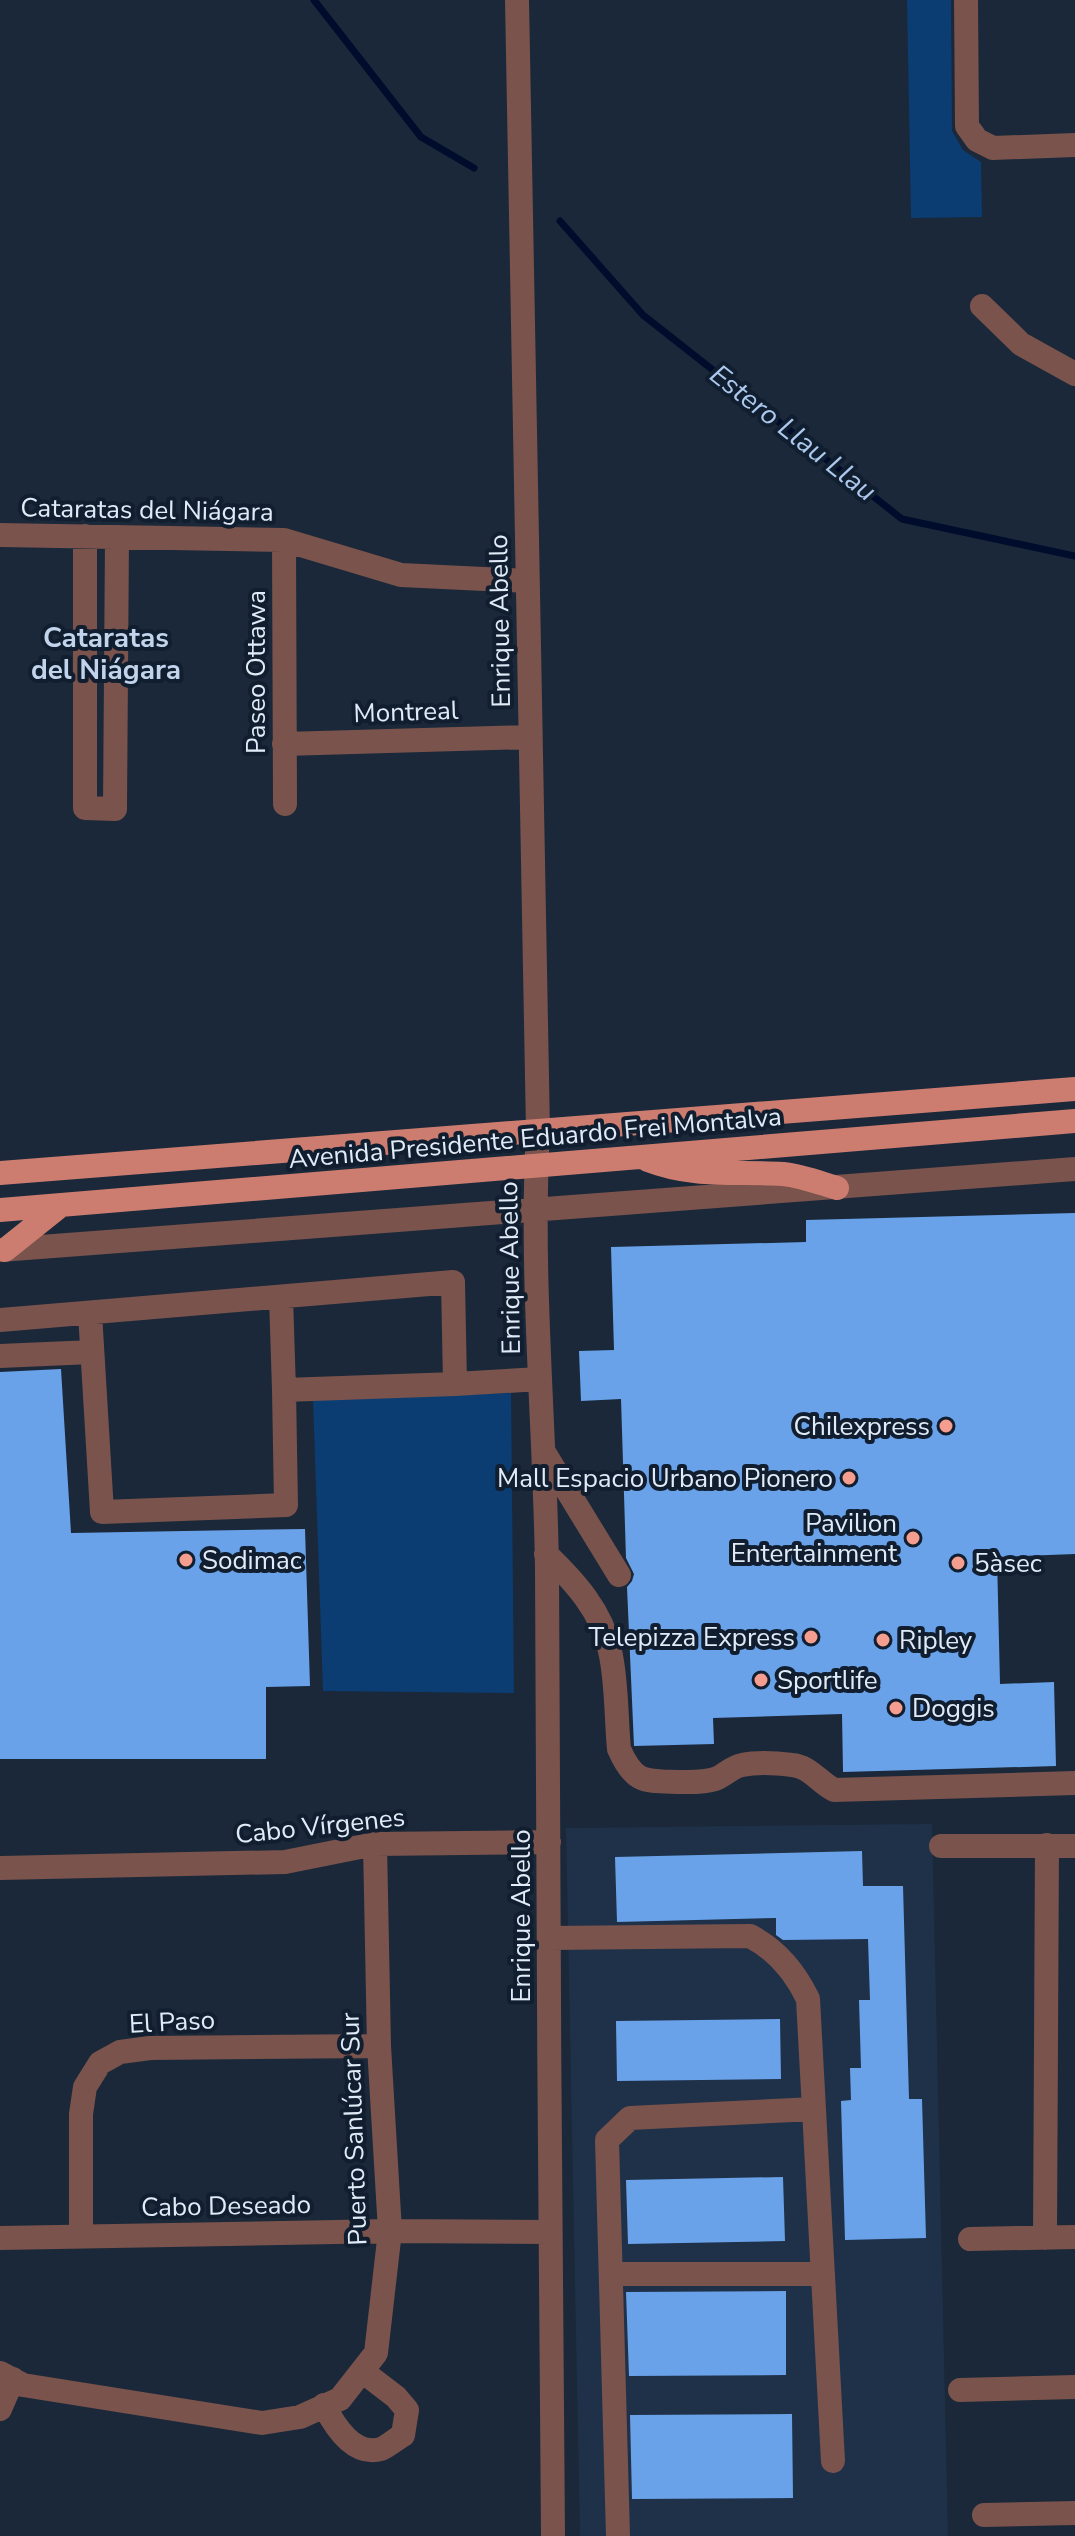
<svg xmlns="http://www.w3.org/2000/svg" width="1075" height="2536" font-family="'Nunito Sans',sans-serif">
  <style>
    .built { fill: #1f3148 }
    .green { fill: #0b3d73 }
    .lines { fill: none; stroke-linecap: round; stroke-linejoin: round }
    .stream { stroke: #000c2c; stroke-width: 7 }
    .building { fill: #6aa2ea }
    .minor { stroke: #7a534c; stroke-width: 24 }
    .major { stroke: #cd7d70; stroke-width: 24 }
    .poi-dot { fill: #f59d8e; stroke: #101e2f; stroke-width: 3 }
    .labels { text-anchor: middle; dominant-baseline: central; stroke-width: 8; stroke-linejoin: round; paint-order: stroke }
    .street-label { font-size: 26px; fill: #e1ebf7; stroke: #101e2f }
    .poi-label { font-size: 26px; fill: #e1ebf7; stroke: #101e2f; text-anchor: start }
    .water-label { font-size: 28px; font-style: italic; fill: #acc9ed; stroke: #101e2f }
    .neighbourhood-label { font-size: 28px; font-weight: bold; fill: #c2d4eb; stroke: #101e2f }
  </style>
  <rect width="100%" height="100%" fill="#1a2839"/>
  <!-- built -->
  <path class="built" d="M932,1824L948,2536H580L566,1828Z"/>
  <!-- green -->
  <path class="green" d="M907,0H951L952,131L963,150L981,162L982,217L911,218Z
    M511,1393L514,1693L323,1691L313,1400Z"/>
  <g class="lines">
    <!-- stream -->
    <path class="stream" d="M314,0L421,137L474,168
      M560,221L643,315L902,519L1075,556"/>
  </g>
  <!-- building -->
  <path class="building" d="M1075,1213V1554L997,1557L1000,1684L1054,1682L1056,1766L843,1772L842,1714L713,1718L714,1744L634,1746L627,1587L632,1581L634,1574L626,1558L621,1399L581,1401L579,1351L614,1350L611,1247L806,1242V1220Z
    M61,1369L71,1533L305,1529L310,1686L266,1687V1759H0V1372Z
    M862,1851L863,1886H903L909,2099H922L926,2238L845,2240L841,2101L851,2100L850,2068H861L859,2000H870L868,1939L783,1940L776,1935V1918L617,1922L615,1857Z
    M780,2019L781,2079L617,2081L616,2021Z
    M783,2177L785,2241L628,2244L626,2180Z
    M786,2291V2375L629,2376L626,2292Z
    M792,2414L793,2498L632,2499L630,2415Z"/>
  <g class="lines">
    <!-- minor -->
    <path class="minor" d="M517,0L538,1131C530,1277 545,1423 547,1569C549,1891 549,2214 553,2536
      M966,0L967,126L977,140L993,148L1075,145
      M982,306L1021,344L1075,374
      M0,535L284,540L401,575L527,581
      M85,536V808L115,809L117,537
      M284,540L285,804
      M284,744L530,737
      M0,1250L1075,1169
      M281,1297L284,1390
      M0,1320L453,1282L455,1384L284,1390L286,1505L102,1512L90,1313
      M0,1356L92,1352
      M455,1384L540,1379
      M545,1454L619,1575
      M546,1554C574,1581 602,1611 610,1651C617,1681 616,1718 619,1749C634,1783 644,1781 677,1782C690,1782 703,1783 715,1779C724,1776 731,1767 742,1765C756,1762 777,1763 792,1765C809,1766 819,1782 834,1790L1075,1783
      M941,1846H1075
      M0,1868L285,1862L375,1844L549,1842
      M550,1938L750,1936C777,1950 795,1972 808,1999L833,2461
      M81,2236V2114L85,2087L100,2063L120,2052L150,2048L379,2046
      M0,2238L390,2231L549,2232
      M1045,2238L1047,1845
      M970,2239L1075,2237
      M611,2274H823
      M0,2373L23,2385L262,2423L300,2417L340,2399L376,2353L390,2231L379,2046L375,1844
      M960,2390L1075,2387
      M324,2405C334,2425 353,2457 381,2449C388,2446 396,2439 403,2435L407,2410L396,2397L362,2371
      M0,2409L13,2379
      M984,2515L1075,2513
      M618,2536L607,2140L630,2118L814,2109"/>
    <!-- major -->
    <path class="major" d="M648,1160C695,1178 735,1171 783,1174C802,1176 820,1183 837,1188
      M0,1173L1075,1089
      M0,1210L1075,1121
      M5,1250L60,1206"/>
  </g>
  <!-- markers -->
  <g class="poi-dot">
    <circle cx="946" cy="1426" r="8"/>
    <circle cx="849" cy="1478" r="8"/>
    <circle cx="913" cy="1538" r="8"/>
    <circle cx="186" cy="1560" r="8"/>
    <circle cx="958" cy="1563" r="8"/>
    <circle cx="811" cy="1637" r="8"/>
    <circle cx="883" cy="1640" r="8"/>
    <circle cx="761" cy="1680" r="8"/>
    <circle cx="896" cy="1708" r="8"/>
  </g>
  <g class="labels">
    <!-- street labels -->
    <g class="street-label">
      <text transform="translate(147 510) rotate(1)">Cataratas del Niágara</text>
      <text transform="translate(500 621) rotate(-91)">Enrique Abello</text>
      <text transform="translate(256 672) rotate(-90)">Paseo Ottawa</text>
      <text transform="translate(406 712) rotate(-2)">Montreal</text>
      <text transform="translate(535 1138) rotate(-5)">Avenida Presidente Eduardo Frei Montalva</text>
      <text transform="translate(510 1268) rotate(-91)">Enrique Abello</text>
      <text transform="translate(320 1826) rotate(-6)">Cabo Vírgenes</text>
      <text transform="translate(521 1916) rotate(-90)">Enrique Abello</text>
      <text transform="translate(172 2022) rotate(-3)">El Paso</text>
      <text transform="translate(354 2129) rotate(-92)">Puerto Sanlúcar Sur</text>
      <text transform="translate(226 2206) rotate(-1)">Cabo Deseado</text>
    </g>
    <!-- poi labels -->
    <g class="poi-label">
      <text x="930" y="1426" text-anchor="end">Chilexpress</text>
      <text x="833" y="1478" text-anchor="end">Mall Espacio Urbano Pionero</text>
      <text x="897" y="1523" text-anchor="end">Pavilion<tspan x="897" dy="30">Entertainment</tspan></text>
      <text x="202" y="1560">Sodimac</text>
      <text x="974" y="1563">5àsec</text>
      <text x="795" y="1637" text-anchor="end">Telepizza Express</text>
      <text x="899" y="1640">Ripley</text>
      <text x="777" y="1680">Sportlife</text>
      <text x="912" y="1708">Doggis</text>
    </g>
    <!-- water labels -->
    <g class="water-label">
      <text transform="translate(793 433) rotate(38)">Estero Llau Llau</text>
    </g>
    <!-- neighbourhood labels -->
    <g class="neighbourhood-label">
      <text x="106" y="638">Cataratas<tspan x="106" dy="32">del Niágara</tspan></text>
    </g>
  </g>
</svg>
